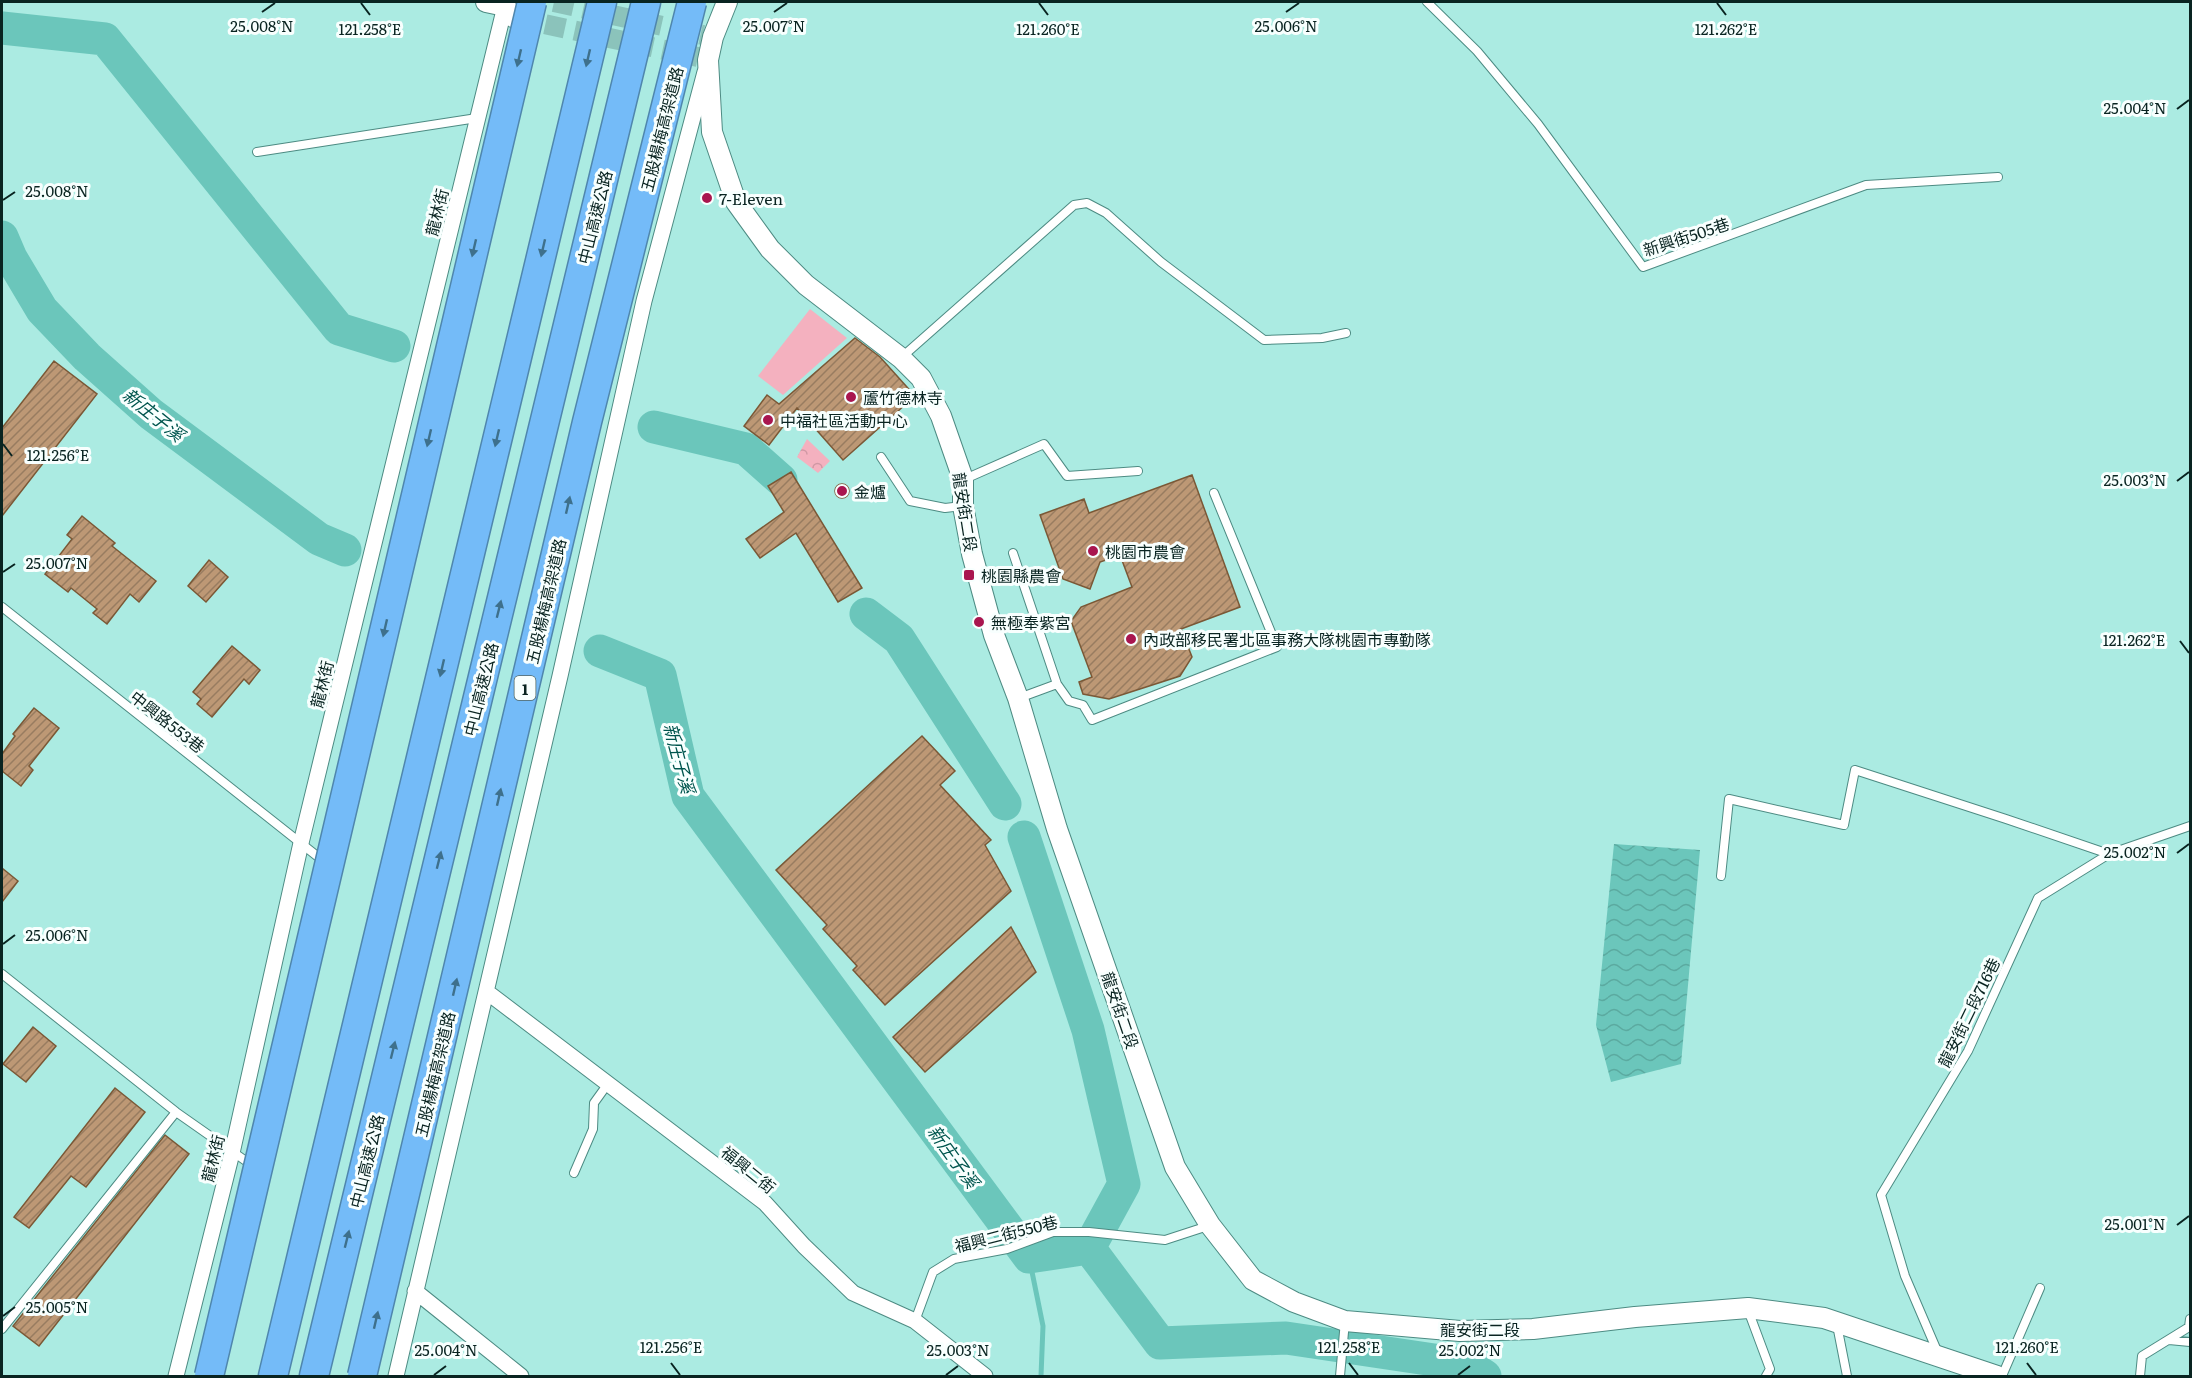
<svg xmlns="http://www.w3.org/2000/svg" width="2192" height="1378" font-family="Literata,'Noto Sans TC',serif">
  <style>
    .park { fill: url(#park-crowns) }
    .garden { fill: #f4b1bf }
    .water { fill: url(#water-waves) }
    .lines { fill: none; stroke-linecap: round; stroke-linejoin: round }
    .stream { stroke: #6bc6bb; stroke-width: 5 }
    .river { stroke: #6bc6bb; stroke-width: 33 }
    .building { fill: url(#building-hatch); stroke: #7a5836; stroke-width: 1.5 }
    .tertiary-tunnel { stroke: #8bc3bb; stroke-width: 20; stroke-dasharray: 20 10; stroke-linecap: butt }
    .service-casing { stroke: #4d8b83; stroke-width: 10 }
    .minor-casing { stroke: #4d8b83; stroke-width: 17 }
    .tertiary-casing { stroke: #4d8b83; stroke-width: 22 }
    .motorway-casing { stroke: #4f86ad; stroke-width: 31 }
    .service { stroke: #fff; stroke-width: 8 }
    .minor { stroke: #fff; stroke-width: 15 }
    .tertiary { stroke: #fff; stroke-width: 20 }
    .motorway { stroke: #74bbf8; stroke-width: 28 }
    .motorway-bridge-casing { stroke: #4f86ad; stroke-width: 31; stroke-linecap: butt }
    .motorway-bridge { stroke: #74bbf8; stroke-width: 28 }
    .oneway { fill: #3e708c }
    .ticks { fill: none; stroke: #092421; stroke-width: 2 }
    .poi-dot { fill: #a9164f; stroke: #f8fffe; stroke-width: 2 }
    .labels { text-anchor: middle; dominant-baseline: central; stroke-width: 6; stroke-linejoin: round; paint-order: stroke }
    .shield { fill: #f8fffe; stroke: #516663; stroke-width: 1.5 }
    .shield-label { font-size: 15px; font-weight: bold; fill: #092421 }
    .street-label { font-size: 16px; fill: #092421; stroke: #f8fffe }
    .poi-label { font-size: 16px; fill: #092421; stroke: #f8fffe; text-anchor: start }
    .water-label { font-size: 18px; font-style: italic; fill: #00554e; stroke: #f8fffe }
    .ticks-label { font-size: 15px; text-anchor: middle; fill: #092421; stroke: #f8fffe; stroke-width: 6; stroke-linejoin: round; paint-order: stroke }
  </style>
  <defs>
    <pattern id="park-crowns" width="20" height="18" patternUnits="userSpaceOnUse" patternTransform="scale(1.5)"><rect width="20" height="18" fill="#f4b1bf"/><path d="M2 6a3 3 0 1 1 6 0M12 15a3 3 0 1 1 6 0" fill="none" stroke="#d098a4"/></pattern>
    <pattern id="water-waves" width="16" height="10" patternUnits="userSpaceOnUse" patternTransform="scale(1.5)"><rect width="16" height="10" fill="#6bc6bb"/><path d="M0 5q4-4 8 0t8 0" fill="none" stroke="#5baaa0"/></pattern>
    <pattern id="building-hatch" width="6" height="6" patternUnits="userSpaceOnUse" patternTransform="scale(1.5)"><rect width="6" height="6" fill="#bd9875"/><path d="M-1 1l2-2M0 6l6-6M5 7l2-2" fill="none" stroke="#987c60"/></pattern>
  </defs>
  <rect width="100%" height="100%" fill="#abebe2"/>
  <!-- park -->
  <path class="park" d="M807,439L830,461L818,473L797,457Z"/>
  <!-- garden -->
  <path class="garden" d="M810,309L847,338L783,395L758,376Z"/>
  <!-- water -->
  <path class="water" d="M1614,844L1700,850L1681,1064L1611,1082L1596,1025Z"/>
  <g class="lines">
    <!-- stream -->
    <path class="stream" d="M1029,1257L1043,1326L1041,1376"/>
    <!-- river -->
    <path class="river" d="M2,28L105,39L339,329L394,346
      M2,237L11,258L42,310L87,357L151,414L319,539L345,550
      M654,427L746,449L781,480
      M866,614L899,639L1005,804
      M600,651L660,675L688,796L1029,1257L1089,1248L1160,1343L1286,1338L1468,1365L1485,1376
      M1024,837L1088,1030L1124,1184L1089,1248"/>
  </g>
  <!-- building -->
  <path class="building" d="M855,338L880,357L915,396L843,460L797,408L769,445L744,426L767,395L779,404Z
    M54,361L97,394L2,516V428Z
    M791,472L862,588L838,602L796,533L760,558L746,539L784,512L768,486Z
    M1192,475L1240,607L1181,629L1192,657L1180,676L1109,699L1083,694L1079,682L1092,677L1071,621L1081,607L1132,587L1120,555L1100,562L1090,589L1063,579L1040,515L1084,499L1089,513Z
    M835 491a7 7 0 1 1 14 0a7 7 0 1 1-14 0Z
    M82,516L115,543L112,546L156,581L139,602L130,594L107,624L93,613L97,609L71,588L68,592L45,574L72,539L67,535Z
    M209,560L228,577L206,602L188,586Z
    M232,646L260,670L249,684L244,679L212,717L197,704L201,699L193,692Z
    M34,708L59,728L29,766L33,770L21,786L2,771V754L15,736L13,734Z
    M922,736L955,771L940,785L991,840L985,845L1011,891L885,1005L853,970L857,966L823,929L827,925L776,870Z
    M2,868L18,881L2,902Z
    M1011,927L1036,972L925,1072L893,1037Z
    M33,1027L56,1046L26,1082L3,1064Z
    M115,1088L145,1112L86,1187L71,1176L29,1228L14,1217Z
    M165,1135L189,1154L39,1346L13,1326Z"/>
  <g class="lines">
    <!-- tertiary-tunnel -->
    <path class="tertiary-tunnel" d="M554,2L703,35
      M516,18L698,57"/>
    <!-- service casing -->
    <g class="service-casing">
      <path id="service" d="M1427,2L1477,51L1538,124L1643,267L1866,185L1998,177
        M257,152L477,118
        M902,357L1074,205L1087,203L1106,213L1161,262L1264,340L1322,338L1346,333
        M881,457L910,501L945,508L962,506
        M965,479L1044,444L1067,476L1138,471
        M1013,553L1057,684L1019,698
        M2,607L317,856
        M1057,684L1069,701L1083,705L1092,720L1277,647L1214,493
        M1721,876L1729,799L1844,825L1855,770L2006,819L2109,854
        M2,974L176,1112L253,1166
        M574,1173L593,1129L594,1103L607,1085
        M1748,1310L1770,1369L1766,1376
        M915,1321L933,1272L954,1259L1007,1249L1053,1232H1089L1165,1240L1208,1226
        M1837,1325L1847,1376
        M2,1329L176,1112
        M2169,1340L2190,1342
        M1938,1353L1905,1276L1881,1195L1968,1051L2038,898L2109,854L2190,826
        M1340,1376L1345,1321
        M2002,1376L2040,1288
        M2140,1376L2142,1356L2189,1327L2190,1319"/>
    </g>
    <!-- minor casing -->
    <g class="minor-casing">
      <path id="minor" d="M487,992L765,1203L804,1246L853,1293L915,1321L985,1376
        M415,1291L521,1376
        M176,1376L232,1153L301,843L506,2
        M396,1376L560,676L644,301L705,72"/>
    </g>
    <!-- tertiary casing -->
    <g class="tertiary-casing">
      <path id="tertiary" d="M486,2L505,6L513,17
        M727,2L713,37L708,60L712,132L736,202L770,249L806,285L901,358L921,378L941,416L963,479V506L972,554L994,635L1018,698L1057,829L1175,1167L1210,1225L1253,1280L1294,1302L1345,1321L1460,1331L1533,1329L1635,1317L1748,1308L1824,1318L1997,1376"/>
    </g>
    <!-- motorway casing -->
    <g class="motorway-casing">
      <path id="motorway" d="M273,1376L602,2
        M314,1376L646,2"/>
    </g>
    <!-- service -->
    <use href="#service" class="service"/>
    <!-- minor -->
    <use href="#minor" class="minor"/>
    <!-- tertiary -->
    <use href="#tertiary" class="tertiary"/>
    <!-- motorway -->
    <use href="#motorway" class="motorway"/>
    <!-- motorway-bridge casing -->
    <g class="motorway-bridge-casing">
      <path id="motorway-bridge" d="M209,1376L532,2
        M362,1376L587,422L692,2"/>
    </g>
    <!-- motorway-bridge -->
    <use href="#motorway-bridge" class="motorway-bridge"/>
  </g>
  <!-- one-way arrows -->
  <defs><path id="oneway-solid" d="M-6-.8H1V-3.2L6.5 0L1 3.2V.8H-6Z" transform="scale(1.5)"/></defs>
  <g class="oneway">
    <use href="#oneway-solid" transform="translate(519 58) rotate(103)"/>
    <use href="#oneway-solid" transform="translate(588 58) rotate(103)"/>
    <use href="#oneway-solid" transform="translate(474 248) rotate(103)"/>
    <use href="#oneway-solid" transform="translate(543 248) rotate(103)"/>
    <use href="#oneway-solid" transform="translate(429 438) rotate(103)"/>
    <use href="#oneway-solid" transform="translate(497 438) rotate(103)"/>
    <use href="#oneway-solid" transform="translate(568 505) rotate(-77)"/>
    <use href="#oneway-solid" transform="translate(499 609) rotate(-76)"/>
    <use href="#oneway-solid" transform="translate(385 628) rotate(103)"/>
    <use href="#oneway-solid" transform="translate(442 668) rotate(103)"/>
    <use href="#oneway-solid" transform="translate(499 797) rotate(-77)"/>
    <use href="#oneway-solid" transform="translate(439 860) rotate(-76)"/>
    <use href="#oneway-solid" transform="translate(455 987) rotate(-77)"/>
    <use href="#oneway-solid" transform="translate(393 1050) rotate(-76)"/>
    <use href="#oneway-solid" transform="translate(347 1239) rotate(-76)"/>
    <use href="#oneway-solid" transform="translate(376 1320) rotate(-77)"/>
  </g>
  <!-- ticks -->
  <path class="ticks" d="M361,3L370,15M1039,3L1048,15M1717,3L1726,15M262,12L275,3M774,12L787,3M1286,12L1299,3M2177,109L2189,100M3,200L15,192M3,444L12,456M2177,481L2189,472M3,572L15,564M2180,641L2189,653M2177,853L2189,844M3,944L15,935M2177,1225L2189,1216M3,1316L15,1307M671,1363L680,1375M1349,1363L1358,1375M2027,1363L2036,1375M434,1375L446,1366M946,1375L958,1366M1458,1375L1470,1366"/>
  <!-- markers -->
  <g class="poi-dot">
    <circle cx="707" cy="198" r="6"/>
    <circle cx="851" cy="397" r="6"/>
    <circle cx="768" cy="420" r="6"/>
    <circle cx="842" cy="491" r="6"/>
    <circle cx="1093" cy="551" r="6"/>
    <rect x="963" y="569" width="12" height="12" rx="3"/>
    <circle cx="979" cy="622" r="6"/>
    <circle cx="1131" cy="639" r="6"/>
  </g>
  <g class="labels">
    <!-- shield labels -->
    <rect class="shield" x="514.5" y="676" width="21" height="24" rx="4.5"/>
    <g class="shield-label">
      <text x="525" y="688">1</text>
    </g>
    <!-- street labels -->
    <g class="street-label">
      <text transform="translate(661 129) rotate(-76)">五股楊梅高架道路</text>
      <text transform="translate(436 212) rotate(-76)">龍林街</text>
      <text transform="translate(594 217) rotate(-76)">中山高速公路</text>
      <text transform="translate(1686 236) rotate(-18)">新興街505巷</text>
      <text transform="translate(966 512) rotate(81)">龍安街二段</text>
      <text transform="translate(545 601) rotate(-77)">五股楊梅高架道路</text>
      <text transform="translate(321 684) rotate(-76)">龍林街</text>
      <text transform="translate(480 689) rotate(-76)">中山高速公路</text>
      <text transform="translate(168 721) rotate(38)">中興路553巷</text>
      <text transform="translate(1121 1010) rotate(71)">龍安街二段</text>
      <text transform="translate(1968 1012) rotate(-64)">龍安街二段716巷</text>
      <text transform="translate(434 1074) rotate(-77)">五股楊梅高架道路</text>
      <text transform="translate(212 1158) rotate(-76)">龍林街</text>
      <text transform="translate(366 1161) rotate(-76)">中山高速公路</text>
      <text transform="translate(749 1169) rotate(39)">福興二街</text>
      <text transform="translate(1006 1233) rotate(-14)">福興二街550巷</text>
      <text x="1480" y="1329">龍安街二段</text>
    </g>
    <!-- poi labels -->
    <g class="poi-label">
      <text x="719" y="198">7-Eleven</text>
      <text x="863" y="397">蘆竹德林寺</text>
      <text x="780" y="420">中福社區活動中心</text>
      <text x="854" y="491">金爐</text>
      <text x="1105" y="551">桃園市農會</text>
      <text x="981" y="575">桃園縣農會</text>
      <text x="991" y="622">無極奉紫宮</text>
      <text x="1143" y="639">內政部移民署北區事務大隊桃園市專勤隊</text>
    </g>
    <!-- water labels -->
    <g class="water-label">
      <text transform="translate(154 414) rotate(39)">新庄子溪</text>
      <text transform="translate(680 758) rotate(75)">新庄子溪</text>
      <text transform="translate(954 1156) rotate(54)">新庄子溪</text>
    </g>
  </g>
  <g class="ticks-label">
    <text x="262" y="32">25.008°N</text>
    <text x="774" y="32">25.007°N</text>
    <text x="1286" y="32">25.006°N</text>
    <text x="370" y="35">121.258°E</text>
    <text x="1048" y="35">121.260°E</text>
    <text x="1726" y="35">121.262°E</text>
    <text x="2135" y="114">25.004°N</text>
    <text x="57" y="197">25.008°N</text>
    <text x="58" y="461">121.256°E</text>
    <text x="2135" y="486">25.003°N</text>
    <text x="57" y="569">25.007°N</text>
    <text x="2134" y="646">121.262°E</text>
    <text x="2135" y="858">25.002°N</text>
    <text x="57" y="941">25.006°N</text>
    <text x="2135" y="1230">25.001°N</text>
    <text x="57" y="1313">25.005°N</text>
    <text x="671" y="1353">121.256°E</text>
    <text x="1349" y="1353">121.258°E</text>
    <text x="2027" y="1353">121.260°E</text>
    <text x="446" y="1356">25.004°N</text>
    <text x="958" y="1356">25.003°N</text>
    <text x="1470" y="1356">25.002°N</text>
  </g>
  <!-- border -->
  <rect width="2192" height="1378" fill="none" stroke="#092421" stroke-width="6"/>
</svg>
